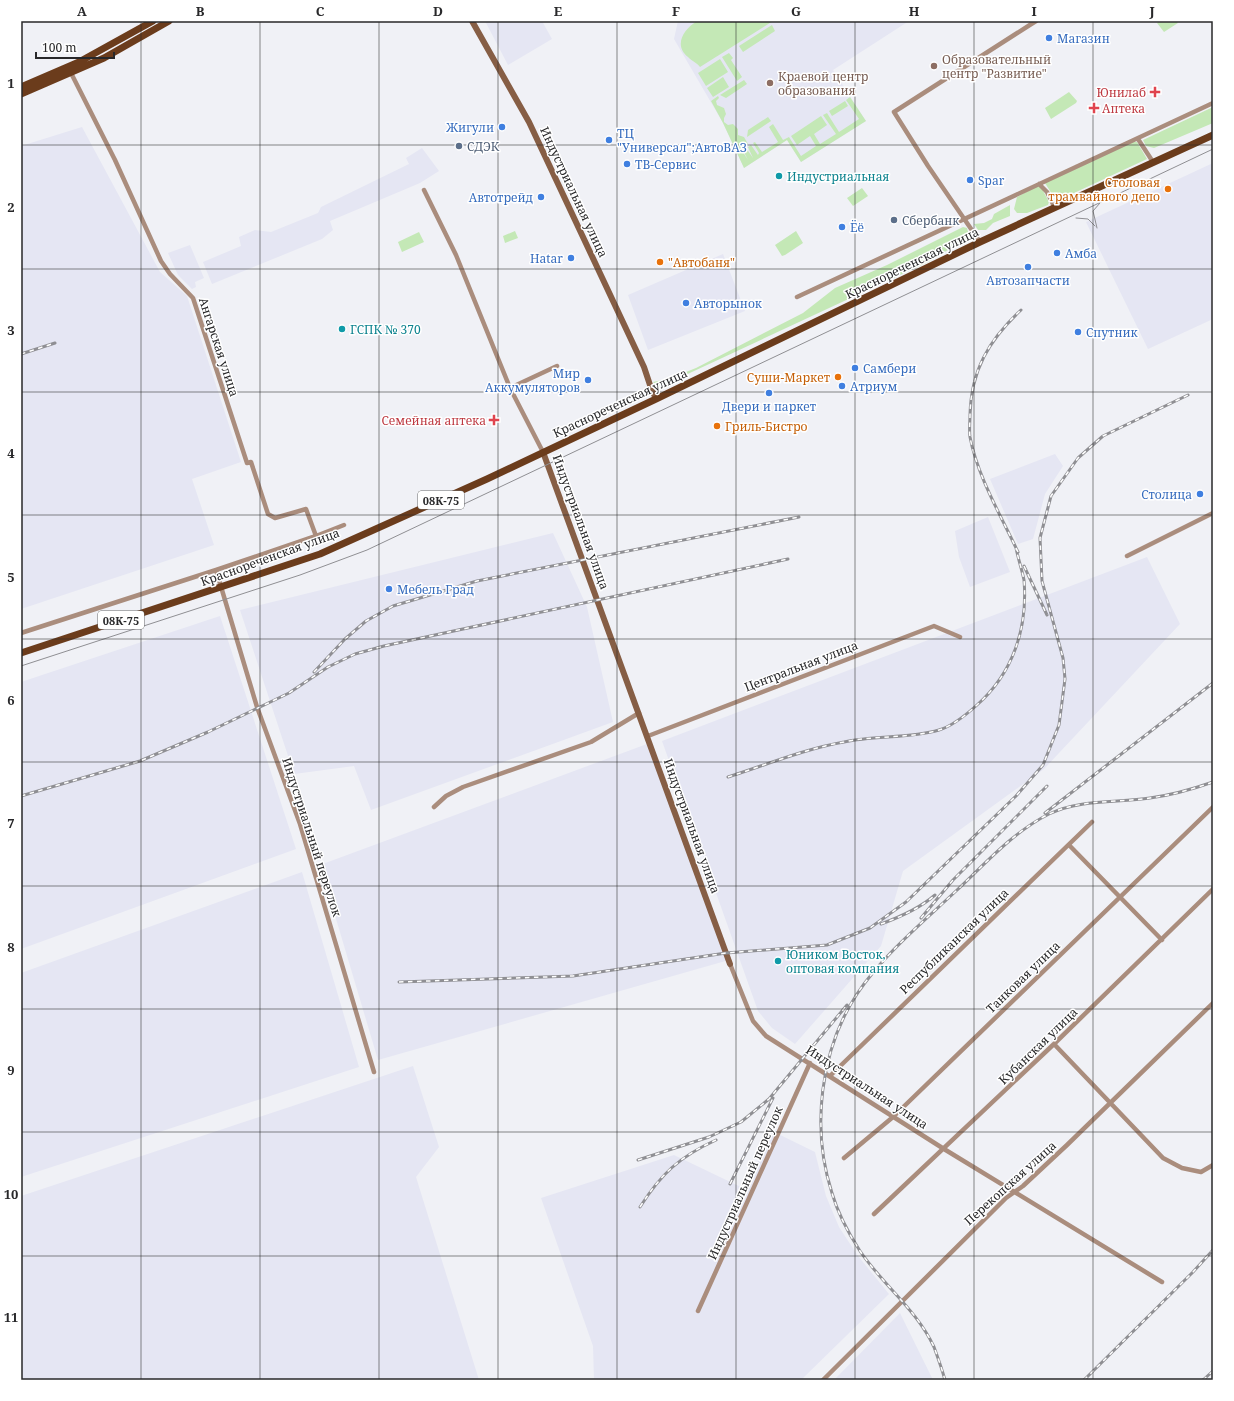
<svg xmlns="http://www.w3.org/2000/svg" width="1234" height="1401" font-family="'Noto Serif',serif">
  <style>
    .built { fill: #e5e6f3 }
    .green { fill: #c4e8b6 }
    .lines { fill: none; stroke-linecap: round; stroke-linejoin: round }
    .street { stroke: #aa8d7d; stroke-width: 4.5 }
    .secondary { stroke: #865e45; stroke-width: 6 }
    .primary { stroke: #6b3c1c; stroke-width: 7 }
    .tram { stroke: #8f8f93; stroke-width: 1 }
    .rail-casing { stroke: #8f8f93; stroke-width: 3 }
    .rail { stroke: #fff; stroke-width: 1.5; stroke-dasharray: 4.5; stroke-linecap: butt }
    .grid { fill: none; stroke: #28282a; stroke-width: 1; stroke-opacity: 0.55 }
    .shop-dot { fill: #3f7fe0; stroke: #fff; stroke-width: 1.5 }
    .education-dot { fill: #8d6e63; stroke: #fff; stroke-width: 1.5 }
    .health-dot { fill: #e0444e; stroke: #fff; stroke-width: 1.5 }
    .service-dot { fill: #5c6f8a; stroke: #fff; stroke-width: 1.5 }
    .culture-dot { fill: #0f9aa8; stroke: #fff; stroke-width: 1.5 }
    .food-dot { fill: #e8710a; stroke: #fff; stroke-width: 1.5 }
    .labels { text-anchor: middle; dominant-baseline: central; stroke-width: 3; stroke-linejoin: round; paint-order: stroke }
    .shield { fill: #fff; stroke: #68686a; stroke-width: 1 }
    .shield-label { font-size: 11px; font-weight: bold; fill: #28282a }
    .shop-label { font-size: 12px; fill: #366cbe; stroke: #fff; text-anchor: start }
    .education-label { font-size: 12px; fill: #785e54; stroke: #fff; text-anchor: start }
    .health-label { font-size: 12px; fill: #be3a42; stroke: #fff; text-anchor: end }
    .service-label { font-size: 12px; fill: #4e5e75; stroke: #fff; text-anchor: start }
    .culture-label { font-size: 12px; fill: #0d838f; stroke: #fff; text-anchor: start }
    .food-label { font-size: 12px; fill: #c56008; stroke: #fff; text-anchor: end }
    .street-label { font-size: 12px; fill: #28282a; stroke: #fff }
    .neatline { fill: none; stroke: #28282a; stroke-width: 1.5 }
    .grid-label { font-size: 13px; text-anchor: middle; font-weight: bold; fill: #28282a }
  </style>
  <rect width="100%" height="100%" fill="#f0f1f6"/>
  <!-- built -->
  <path class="built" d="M485,21H542L552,39L508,65Z
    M678,21H909L833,70L866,121L801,162L787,140L744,168L723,123L674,39Z
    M82,127L160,272L187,296L241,462L192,479L214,545L21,609V146Z
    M422,148L439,171L420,183L330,221L333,230L322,239L212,284L203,262L241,246L239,237L255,230L271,232L318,213L321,207L409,164L406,158Z
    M1213,163V319L1148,349L1086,222Z
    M190,245L204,278L195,282L196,287L192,289L178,275L168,253Z
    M723,254L745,311L648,350L628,295Z
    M1055,454L1063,466L1045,494L1033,539L1018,544L990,479Z
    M988,517L1010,572L970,587L959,557L955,531Z
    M553,533L587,607L613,722L371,810L354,766L294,774L240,610Z
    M1147,557L1180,624L1044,769L903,871L881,946L795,1044L772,1028L758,1011L662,741Z
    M220,616L296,849L21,949V682Z
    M647,744L729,960L378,1060L320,865Z
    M302,872L359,1067L21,1177V973Z
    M413,1066L439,1147L416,1177L479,1380H21V1196Z
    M772,1131L815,1152L826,1196L839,1227L858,1256L889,1294L801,1380H594L593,1346L541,1198L674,1155L745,1189Z
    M900,1313L933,1380H834Z"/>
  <!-- green -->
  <path class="green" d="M697,21H773L700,67C696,62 693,62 688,57C673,45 684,29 697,21Z
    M1160,21H1176L1178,23L1164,32L1157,23Z
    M772,25L775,31L743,52L739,46Z
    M729,53L733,58L731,60L742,77L737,81L722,57Z
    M720,59L728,72L706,86L698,73Z
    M723,77L729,87L713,97L707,88Z
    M744,80L747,84L726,98L720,95Z
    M1069,92L1077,101L1076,103L1051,119L1045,108Z
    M718,96L719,98L716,101L717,105L724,108L726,114L724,118V122L728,125L733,124L738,129V135L744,137L748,144L741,149L748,160L743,150L746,148L753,158L748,147L751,145L758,155L759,153L753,143L755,142L762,152L778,142L769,127L773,124L783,140L789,137L801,156L816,146L810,136L797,145L791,136L821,116L827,125L814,134L820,144L836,134L823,115L827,113L839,132L859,119L846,100L850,97L866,121L801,162L787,140L744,168L723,123L711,101Z
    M845,101L848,106L832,116L829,111Z
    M1213,107V123L1154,148L1146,146L1143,140Z
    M768,117L771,121L747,137L748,130Z
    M1133,142H1137L1147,159L1059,200L1055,199L1045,183Z
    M1038,186L1041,187L1049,202L1048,205L1027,213H1017L1014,209L1017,197Z
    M862,188L868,196L853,206L847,198Z
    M1010,205V216L993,223L986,230H978L974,224L984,223L992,219L994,214Z
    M963,227L967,228L969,236L966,239L928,262L664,385L657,386L653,382L671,378L696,368L803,313L835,288L887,265Z
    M515,231L518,238L505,243L503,236Z
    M796,231L803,243L785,255L782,256L775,245Z
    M419,232L424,242L402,252L398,242Z"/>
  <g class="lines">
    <!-- street -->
    <path class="street" d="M70,71L115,160L161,261L170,274L193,298L247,463L251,462L268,514L275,518L306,509L316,536
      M1138,139L1153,162
      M1039,184L1047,192L1055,208
      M424,190L456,255L510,388L543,452
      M980,242L928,166L894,112L1036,21
      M797,297L1213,103
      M510,388L557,366
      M1127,556L1213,513
      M216,570L257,707L300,824L374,1072
      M21,633L216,570L316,536L344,525
      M648,736L934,626L960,637
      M434,807L446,796L463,787L591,742L639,713
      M1069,845L1162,940
      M730,964L753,1021L766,1036L944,1149L1162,1282
      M1054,1044L1163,1158L1182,1168L1201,1172L1213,1165
      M831,1075L1092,822
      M844,1158L893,1117L1213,807
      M874,1214L1054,1044L1213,889
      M698,1311L810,1063
      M823,1380L1006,1198L1023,1186L1067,1145L1213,1003"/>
    <!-- secondary -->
    <path class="secondary" d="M472,21L529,122L644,367L650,385L656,399
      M543,452L730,964"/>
    <!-- primary -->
    <path class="primary" d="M21,87L79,62L153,21
      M21,94L104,58L169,21
      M21,653L320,554L487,479L656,399L980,242L1213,135"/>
    <!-- tram -->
    <path class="tram" d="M1076,218L1088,219L1095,226
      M1097,228L1093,211L1100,203
      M21,666L300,575L367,550L1213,149"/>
    <!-- rail casing -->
    <g class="rail-casing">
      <path id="rail" d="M21,354L55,343
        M1018,552C1001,516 977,475 970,437C969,430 970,422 970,415C971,370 989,340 1021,310
        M1024,566L1047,615
        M314,672L345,639L366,621L393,606L477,581L799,517
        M728,777C766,765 804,749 844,742C875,735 908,739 939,730C953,726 967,714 977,705C1013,673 1028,628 1024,580C1022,570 1018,558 1016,548
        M21,796L140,761L208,732L289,693L328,667L355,654L384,646L788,559
        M1045,813L1213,683
        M921,918L953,880L1047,786
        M881,924C900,917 919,909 935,895
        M399,982L573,976L726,953L827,945L870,928L906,902L1016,796L1043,765L1059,725L1065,679L1063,658L1042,581L1040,538L1051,496L1078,458L1103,436L1188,395
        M638,1160L709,1137L741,1122L769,1099L847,1005
        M730,1184L773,1098
        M640,1207C661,1174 679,1157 716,1140
        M945,1380C942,1369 938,1358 934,1347C917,1310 882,1284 860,1251C849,1234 838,1214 832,1193C811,1129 820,1050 857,994C882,956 923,922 956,891C985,864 1013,832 1049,814C1080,799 1117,803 1150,798C1172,795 1193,789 1213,782
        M1084,1380L1193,1272L1213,1250
        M1203,1380L1213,1371"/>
    </g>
    <!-- rail -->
    <use href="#rail" class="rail"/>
  </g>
  <!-- grid -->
  <path class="grid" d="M141,21V1380M260,21V1380M379,21V1380M498,21V1380M617,21V1380M736,21V1380M855,21V1380M974,21V1380M1093,21V1380M21,145H1213M21,269H1213M21,392H1213M21,515H1213M21,639H1213M21,762H1213M21,886H1213M21,1009H1213M21,1132H1213M21,1256H1213"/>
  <!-- markers -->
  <g class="shop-dot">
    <circle cx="1049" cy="38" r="4"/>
    <circle cx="502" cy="127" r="4"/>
    <circle cx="609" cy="140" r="4"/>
    <circle cx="627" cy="164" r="4"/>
    <circle cx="970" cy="180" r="4"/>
    <circle cx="541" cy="197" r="4"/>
    <circle cx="842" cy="227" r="4"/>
    <circle cx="1057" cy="253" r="4"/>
    <circle cx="571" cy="258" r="4"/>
    <circle cx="1028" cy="267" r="4"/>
    <circle cx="686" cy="303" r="4"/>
    <circle cx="1078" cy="332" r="4"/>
    <circle cx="855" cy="368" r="4"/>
    <circle cx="588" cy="380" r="4"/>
    <circle cx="842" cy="386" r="4"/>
    <circle cx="769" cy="393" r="4"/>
    <circle cx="1200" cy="494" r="4"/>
    <circle cx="389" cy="589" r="4"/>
  </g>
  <g class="education-dot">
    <circle cx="934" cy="66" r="4"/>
    <circle cx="770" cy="83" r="4"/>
  </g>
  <g class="health-dot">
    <path d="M1153 86h4v4h4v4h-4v4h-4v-4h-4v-4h4z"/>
    <path d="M1092 102h4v4h4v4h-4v4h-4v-4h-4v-4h4z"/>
    <path d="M492 414h4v4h4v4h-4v4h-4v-4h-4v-4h4z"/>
  </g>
  <g class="service-dot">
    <circle cx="459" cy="146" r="4"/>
    <circle cx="894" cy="220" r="4"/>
  </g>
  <g class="culture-dot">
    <circle cx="779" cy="176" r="4"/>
    <circle cx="342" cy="329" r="4"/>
    <circle cx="778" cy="961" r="4"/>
  </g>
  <g class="food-dot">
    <circle cx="1168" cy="189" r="4"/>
    <circle cx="660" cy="262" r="4"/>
    <circle cx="838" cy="377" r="4"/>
    <circle cx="717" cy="426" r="4"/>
  </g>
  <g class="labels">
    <!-- shield labels -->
    <g class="shield">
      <rect x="418" y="491" width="46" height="18" rx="3"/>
      <rect x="98" y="611" width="46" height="18" rx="3"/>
    </g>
    <g class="shield-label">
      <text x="441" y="500">08К-75</text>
      <text x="121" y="620">08К-75</text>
    </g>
    <!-- shop labels -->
    <g class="shop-label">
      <text x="1057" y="38">Магазин</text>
      <text x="494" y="127" text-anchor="end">Жигули</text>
      <text x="617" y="133">ТЦ<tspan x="617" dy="14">"Универсал";АвтоВАЗ</tspan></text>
      <text x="635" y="164">ТВ-Сервис</text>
      <text x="978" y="180">Spar</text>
      <text x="533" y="197" text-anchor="end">Автотрейд</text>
      <text x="850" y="227">Ёё</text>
      <text x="1065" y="253">Амба</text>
      <text x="563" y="258" text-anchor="end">Hatar</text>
      <text x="1028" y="280" text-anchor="middle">Автозапчасти</text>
      <text x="694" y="303">Авторынок</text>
      <text x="1086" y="332">Спутник</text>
      <text x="863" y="368">Самбери</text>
      <text x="580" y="373" text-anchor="end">Мир<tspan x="580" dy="14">Аккумуляторов</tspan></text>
      <text x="850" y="386">Атриум</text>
      <text x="769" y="406" text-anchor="middle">Двери и паркет</text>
      <text x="1192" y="494" text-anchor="end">Столица</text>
      <text x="397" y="589">Мебель Град</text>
    </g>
    <!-- education labels -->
    <g class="education-label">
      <text x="942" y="59">Образовательный<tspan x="942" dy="14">центр "Развитие"</tspan></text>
      <text x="778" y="76">Краевой центр<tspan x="778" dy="14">образования</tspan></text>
    </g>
    <!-- health labels -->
    <g class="health-label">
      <text x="1146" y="92">Юнилаб</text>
      <text x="1102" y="108" text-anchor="start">Аптека</text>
      <text x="486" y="420">Семейная аптека</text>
    </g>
    <!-- service labels -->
    <g class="service-label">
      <text x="467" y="146">СДЭК</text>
      <text x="902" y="220">Сбербанк</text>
    </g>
    <!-- culture labels -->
    <g class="culture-label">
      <text x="787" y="176">Индустриальная</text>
      <text x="350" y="329">ГСПК № 370</text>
      <text x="786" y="954">Юником Восток,<tspan x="786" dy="14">оптовая компания</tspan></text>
    </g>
    <!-- food labels -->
    <g class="food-label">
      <text x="1160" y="182">Столовая<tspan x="1160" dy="14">трамвайного депо</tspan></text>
      <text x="668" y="262" text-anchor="start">"Автобаня"</text>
      <text x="830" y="377">Суши-Маркет</text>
      <text x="725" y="426" text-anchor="start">Гриль-Бистро</text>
    </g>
    <!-- street labels -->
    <g class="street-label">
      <text transform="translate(574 192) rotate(65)">Индустриальная улица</text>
      <text transform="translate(912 263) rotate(-26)">Краснореченская улица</text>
      <text transform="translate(219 347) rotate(72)">Ангарская улица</text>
      <text transform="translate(620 403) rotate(-25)">Краснореченская улица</text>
      <text transform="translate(581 522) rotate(70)">Индустриальная улица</text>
      <text transform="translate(270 557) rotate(-20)">Краснореченская улица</text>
      <text transform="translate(801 666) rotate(-21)">Центральная улица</text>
      <text transform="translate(692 826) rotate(70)">Индустриальная улица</text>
      <text transform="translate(312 837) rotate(72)">Индустриальный переулок</text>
      <text transform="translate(954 941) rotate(-44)">Республиканская улица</text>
      <text transform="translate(1023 977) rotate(-44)">Танковая улица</text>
      <text transform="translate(1038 1046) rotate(-44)">Кубанская улица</text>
      <text transform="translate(867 1087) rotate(33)">Индустриальная улица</text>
      <text transform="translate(745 1183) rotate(-66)">Индустриальный переулок</text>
      <text transform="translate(1010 1183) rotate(-42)">Перекопская улица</text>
    </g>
  </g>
  <!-- border -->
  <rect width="1234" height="1401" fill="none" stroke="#ffffff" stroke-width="44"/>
  <!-- scale -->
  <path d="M36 52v6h78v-6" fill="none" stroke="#28282a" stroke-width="2"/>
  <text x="42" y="52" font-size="12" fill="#28282a" stroke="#ffffff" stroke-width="3" paint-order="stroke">100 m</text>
  <rect x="22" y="22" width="1190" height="1357" class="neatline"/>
  <g class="grid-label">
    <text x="82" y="16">A</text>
    <text x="200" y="16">B</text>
    <text x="320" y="16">C</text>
    <text x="438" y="16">D</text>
    <text x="558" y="16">E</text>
    <text x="676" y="16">F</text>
    <text x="796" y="16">G</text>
    <text x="914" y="16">H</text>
    <text x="1034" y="16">I</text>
    <text x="1152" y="16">J</text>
    <text x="11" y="88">1</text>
    <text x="11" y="212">2</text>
    <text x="11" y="335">3</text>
    <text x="11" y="458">4</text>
    <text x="11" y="582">5</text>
    <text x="11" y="705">6</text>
    <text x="11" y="828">7</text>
    <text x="11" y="952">8</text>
    <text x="11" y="1075">9</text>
    <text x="11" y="1199">10</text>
    <text x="11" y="1322">11</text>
  </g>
</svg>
